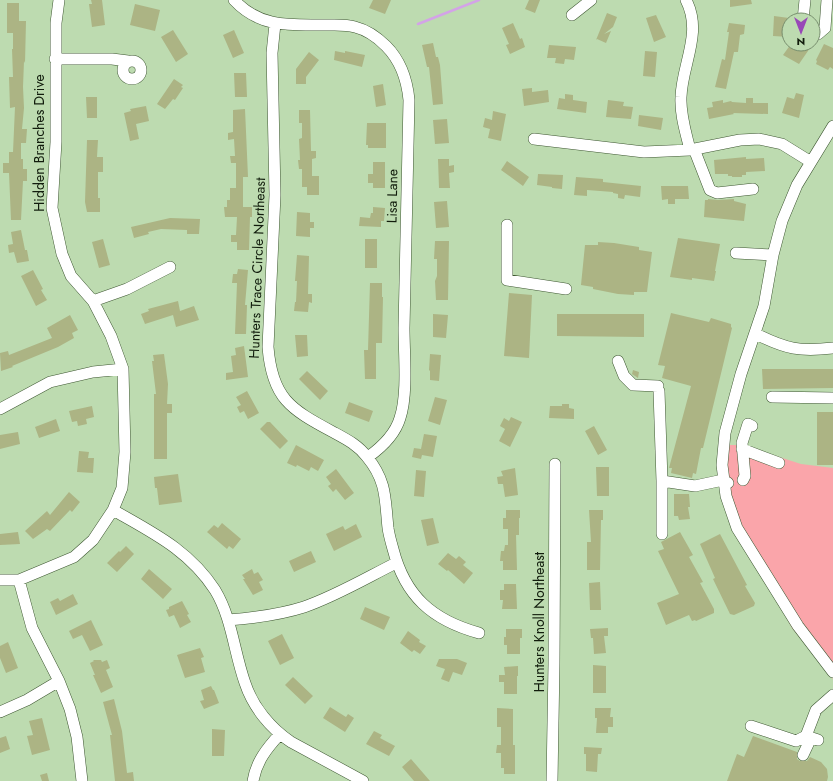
<svg xmlns="http://www.w3.org/2000/svg" width="833" height="781" font-family="Jost,sans-serif">
  <style>
    .green { fill: #faa5aa }
    .lines { fill: none; stroke-linecap: round; stroke-linejoin: round }
    .stream { stroke: #d3a3e7; stroke-width: 2.5 }
    .building { fill: #acb484 }
    .minor-casing { stroke: #3e5732; stroke-width: 12 }
    .minor { stroke: #fff; stroke-width: 11 }
    .labels { text-anchor: middle; dominant-baseline: central; stroke-width: 3; stroke-linejoin: round; paint-order: stroke }
    .street-label { font-size: 14px; fill: #111c0c; stroke: #bddbb0 }
  </style>
  <rect width="100%" height="100%" fill="#bddbb0"/>
  <!-- green -->
  <path class="green" d="M727,445H742L801,464L833,468V679L792,628L727,510Z"/>
  <g class="lines">
    <!-- stream -->
    <path class="stream" d="M418,24L479,0"/>
  </g>
  <!-- building -->
  <path class="building" d="M91,0H102L105,25L92,27L89,4H92Z
    M373,0H391L385,14L369,8Z
    M529,0H540L535,13L525,9Z
    M730,0H751L752,4L730,7Z
    M7,3H19V21H26L25,63L24,61L23,87L24,108L22,129H27L26,143H21V159H23V169H27V181H23L21,220H11L9,173H3V163H9V152H13L15,107L10,108L9,77H13L12,49H13V33H7Z
    M135,4L160,10L155,31L130,25Z
    M607,13L617,17L613,27L604,34L611,31L606,43L597,39L596,40Z
    M656,15L666,37L654,42L646,18Z
    M774,16L789,18V37L773,36Z
    M513,23L520,39L522,38L525,47L510,54L506,45L509,44L502,28Z
    M729,23L745,25L744,34L740,35L738,52H734L726,89L715,87L722,59L725,60L729,32H727Z
    M173,30L188,54L176,62L161,37Z
    M234,30L244,53L233,58L223,35Z
    M433,43L436,57H438L440,65L443,104L433,105L429,67H427L422,45Z
    M791,44H805L810,48L799,64L783,55Z
    M824,44L833,48V69L830,67L828,70L816,64L817,61L816,60Z
    M549,45L576,47L574,60L565,59L564,64L555,63L556,58H547Z
    M335,51L345,53V51L365,55L362,67L334,60Z
    M645,51L657,52L655,77L643,76Z
    M309,52L319,60L306,77V84H296V69Z
    M234,73H246L247,97H235Z
    M174,79L183,85L181,87L183,88L175,100L173,99L165,109L157,104Z
    M383,84L386,105L376,107L373,86Z
    M532,88V92L548,90L549,102L524,106L522,89Z
    M796,93L804,95L799,118L782,113L787,97L794,99Z
    M565,94L573,95V100L587,102L586,113L557,109L559,98L565,99Z
    M86,97H97V118H87Z
    M746,98H753V103H768V114L733,113L734,114L709,119L707,108L713,107L712,102L723,100V103L731,101L732,102L746,103Z
    M608,100L624,102L623,106L633,107L631,119L606,117Z
    M146,106L149,121L136,124L139,139L130,141L124,113L131,111L130,109Z
    M245,109L248,177H243V207H252V217H250L249,250H237V242H231V235H236L237,217H225L224,207H227V200H230V188H236V163H231L230,156H235L234,139L228,140V133L233,132V110Z
    M299,110H310L311,151H316V158L312,159V176H319V195H307V187H302V169H299L298,160H300L299,139L302,138V123H299Z
    M493,111L506,114L501,141L488,138L490,129L483,127L485,118L492,120Z
    M639,115L663,118L661,130L638,126Z
    M447,119L449,143L435,144L433,120Z
    M367,123H386V148H368V145H366Z
    M87,140H98L97,157H103V172H98V198H100V212H87L85,202Z
    M746,157V159L764,158L765,171L746,172V175H742V177H732V176H728V174H715L714,160Z
    M438,159H449V166L454,165V172L449,173L450,188H439Z
    M507,161L529,177L523,186L501,170Z
    M373,162H385V188H373V183H368V174H373Z
    M538,174L563,175L562,189L552,188V187L537,185Z
    M576,177L603,179V182L641,186L640,197L625,195L624,199L618,198V194L613,193V192L587,190V196L574,195Z
    M661,186H688L689,199H675V204H668V199L662,200Z
    M708,199L718,200L734,199V201L746,204L744,221L704,217L705,200H708Z
    M447,201L449,227L436,228L434,202Z
    M373,207L385,208L384,221H381V227L359,226L360,217L370,218L371,213H373Z
    M297,212L310,213V222H314V228H310V237L296,236Z
    M170,218L200,219L199,234H187V230L161,229L148,232L149,234L134,238L131,227Z
    M21,230L25,250H27L29,261L17,263L14,252L9,253L8,245L13,244L11,232Z
    M678,238L720,244L715,271H716L714,281L692,278V280L670,277Z
    M103,239L110,265L99,268L92,242Z
    M365,239H377V268H365Z
    M435,241H449L448,300H436L435,281L437,276V259H434Z
    M598,242L614,243L639,247V250L652,252L647,292H634V295L618,294L593,289V287L581,285L585,245H598Z
    M297,255L309,256L308,294H312V303L309,302L308,312L294,311L295,302H296L297,281H295Z
    M238,269L248,270L245,305H247L246,334H235L237,283H232L233,274H237Z
    M33,270L43,289L41,290L47,300L36,306L21,276Z
    M370,283H382V297H383L382,343H376V379H365L364,350H368Z
    M509,293L532,295L529,358L504,356Z
    M178,301L180,311L194,306L199,320L176,327L173,315L145,324L141,314L149,311L148,309Z
    M671,313L709,322L711,318L731,324V327L732,328L703,448H701L696,474L693,473L692,478L671,473L672,468H669L691,386L662,378L665,366L658,365Z
    M433,314L448,315L446,338L433,337Z
    M557,314H644V337L557,336Z
    M70,315L78,330L72,333L74,338L58,347L12,366L13,367L1,371L0,353L8,351L9,355L52,338L47,328Z
    M295,335H307L308,356L297,357Z
    M244,346L248,377L226,380V373L233,372L231,356L236,355L235,348Z
    M164,354L168,384L167,404H172V413H167V459H154V394H156L152,361H154L153,355Z
    M430,354L441,355L439,381L430,380V371L429,370Z
    M762,369H833V388L763,389Z
    M633,370L639,372L638,378L632,374Z
    M307,371L328,391L320,400L299,379Z
    M247,391L259,413L248,419L244,411L240,413L237,407L241,405L236,397Z
    M435,397L447,400L440,425L428,421Z
    M349,402L373,411L369,422L345,413Z
    M562,404H569V408L574,409V419L549,418L550,406H562Z
    M92,406L94,417L86,419L87,424L78,426L77,421L72,422L69,411Z
    M817,412H833V465H817Z
    M511,417L522,422L510,447L499,441L505,429L500,426L504,418L509,421Z
    M56,419L60,431L39,438L35,427Z
    M267,422H270L288,441L280,449L260,429Z
    M594,426L607,450L598,455L585,431Z
    M18,432L20,444L0,449V435Z
    M424,434L437,436L433,457L422,455L421,459L412,457L414,448L421,449Z
    M296,445L324,460L318,471L311,467L309,471L297,465L296,467L287,463Z
    M79,451L89,452L88,458H94L93,473L77,472Z
    M596,467H609V496H597Z
    M515,468L518,495L505,497L503,484H498L497,477L503,476L501,471Z
    M336,469L354,493L345,500L336,489L333,492L328,486L331,484L326,477Z
    M416,470L426,471L424,497L414,496Z
    M178,474L182,502L159,505L157,488H155L154,477Z
    M69,492L80,502L72,512L70,510L50,531L47,529L33,539L25,531L47,511L50,515Z
    M674,494H689L690,507H688L690,519L679,520L678,516H674Z
    M506,510H520V518H519V535H516L517,570H503V561H500L501,551H504L505,545H508V529H503V518H506Z
    M589,510H603V520H601L600,570H587V542H591Z
    M433,518L439,543L427,546L421,520Z
    M222,523L241,539L233,549L229,546L227,549L207,532L214,525L218,528Z
    M356,524L362,537L334,551L326,534L343,526L345,530Z
    M18,532L20,544L0,545V534Z
    M680,532L693,555L689,557L703,582L700,583L714,609V613L696,621L695,620L692,621L689,615L666,625L657,603L679,594L658,551L664,549L661,542Z
    M720,534L747,585L745,586L755,603L754,606L734,615L730,614L713,579L715,578L700,544Z
    M126,546L134,554L117,572L107,563L119,551L120,552Z
    M311,551L316,562L294,572L289,561Z
    M448,553L456,559L459,556L466,562L463,565L473,573L464,584L448,570L447,571L438,564Z
    M149,569L172,589L163,599L141,579Z
    M252,569L254,574L258,572L263,580L259,582L263,590L253,595L243,579H245L242,575Z
    M600,582L601,610H590L589,583Z
    M504,584H516L517,609H502L503,600H500V590H504Z
    M73,594L78,604L56,615L50,602L58,598L60,601Z
    M182,601L189,614L187,615L191,622L180,628L174,615L169,617L166,610L169,609V607Z
    M365,607L390,617L384,630L360,619Z
    M91,620L103,645L90,651L82,635L73,639L69,631Z
    M608,628V636H604L606,653L594,654L593,638H591L590,629Z
    M506,629H522V638H520V654H507V645H504V637H506Z
    M408,631L420,640L419,642L426,646L420,654L414,650L412,652L400,643Z
    M282,634L294,658L280,665L268,641Z
    M8,642L18,668L6,673L0,658V646Z
    M200,648L204,657L201,658L205,672L185,678L177,655Z
    M439,659H457L467,663L462,675L453,672L449,682L441,679L445,669L436,666Z
    M93,660H101L102,662L107,660L110,668L106,670L113,687L101,693L93,675H95L90,663L94,661Z
    M593,665L606,666V693H593Z
    M518,666V676H517V694H504V682H499V675H505L504,667Z
    M293,677L313,696L305,704L285,685Z
    M211,686L213,690H214L219,703L204,709L200,701L204,700L201,690Z
    M114,699L122,731L127,773L133,772L134,781H115L110,735H112L103,702Z
    M330,707L346,717L348,714L354,718L345,732L323,718Z
    M497,708L513,709V745H515V774H504V768H501V753H496L497,745H501V727H497Z
    M595,708H611L610,717H613V727H608V733H596L597,718H595Z
    M42,718L50,750L32,755L27,736L33,735L29,721Z
    M212,729L225,730L224,756H212Z
    M374,731L382,735L380,738L395,746L389,756L366,744Z
    M6,736L10,749L0,753V738Z
    M753,736L797,752V759L800,761H807L810,757L821,762L827,769L828,777L827,781H727L737,754L744,757Z
    M584,747L602,748L601,754H598L597,772L586,771V754H584Z
    M411,759L430,781H414L402,767Z
    M47,773L49,781H42L40,775Z"/>
  <g class="lines">
    <!-- minor casing -->
    <g class="minor-casing">
      <path id="minor" d="M234,0C260,28 290,25 325,25C335,25 345,24 355,27C367,30 377,37 386,46C401,61 407,79 409,100C408,176 406,252 404,328C404,354 408,394 400,418C395,435 382,447 368,457
        M686,0C703,33 682,64 681,97C680,115 686,133 690,150
        M572,15L591,0
        M803,20L805,0
        M275,24L272,53L275,195L268,347C272,398 290,409 333,432C346,439 358,445 367,457C387,481 385,500 388,528C389,535 391,542 393,549C405,596 432,620 479,633
        M813,34H818L825,28L827,0
        M55,59H112L128,61
        M123 70a9 9 0 1 1 18 0a9 9 0 1 1-18 0Z
        M833,126L797,185L782,221L773,255L764,306L741,374L725,433L722,465L726,496L737,528L798,626L833,672
        M534,139L644,152L690,150L740,140L759,139L782,144L811,162
        M694,149L710,190L717,193L753,189
        M507,225V280L566,289
        M736,253L773,255
        M93,301L127,289L170,267
        M756,334C786,349 800,352 833,348
        M618,361L624,376L633,385L658,386
        M659,391L662,481
        M772,397L833,398
        M0,409L50,382L93,372L123,369
        M742,449L779,463
        M743,480L745,476L742,443L748,424L752,426
        M113,510C153,533 189,550 215,590C232,618 234,652 245,683C253,707 270,728 291,742L363,781
        M662,534V481L695,486L723,480L728,483
        M0,580H19L74,557L93,540L113,510L122,488L125,452L123,369L111,336L93,301L71,276L62,254L52,208L56,142V23L59,0
        M19,580L32,628L59,681L70,709L77,737L82,781
        M228,620C254,618 279,615 304,607C336,596 366,578 396,563
        M0,712L27,700L59,681
        M751,726L796,741L806,736
        M818,740L806,736L816,710L833,695
        M803,755L811,738
        M253,781C256,762 267,748 280,734
        M552,781L554,664L555,464"/>
    </g>
    <!-- minor -->
    <use href="#minor" class="minor"/>
  </g>
  <g class="labels">
    <!-- street labels -->
    <g class="street-label">
      <text transform="translate(39 143) rotate(-90)">Hidden Branches Drive</text>
      <text transform="translate(392 196) rotate(-89)">Lisa Lane</text>
      <text transform="translate(257 268) rotate(-88)">Hunters Trace Circle Northeast</text>
      <text transform="translate(539 622) rotate(-90)">Hunters Knoll Northeast</text>
    </g>
  </g>
  <!-- north arrow -->
  <g transform="translate(801 32) rotate(180)"><circle r="19" fill="#bddbb0" stroke="#788f6e"/>
  <path d="M0-3L7 15L0 10L-7 15Z" fill="#9847b7"/>
  <text y="-6" font-size="11" font-weight="bold" text-anchor="middle" fill="#111c0c">N</text>
  </g>
</svg>
